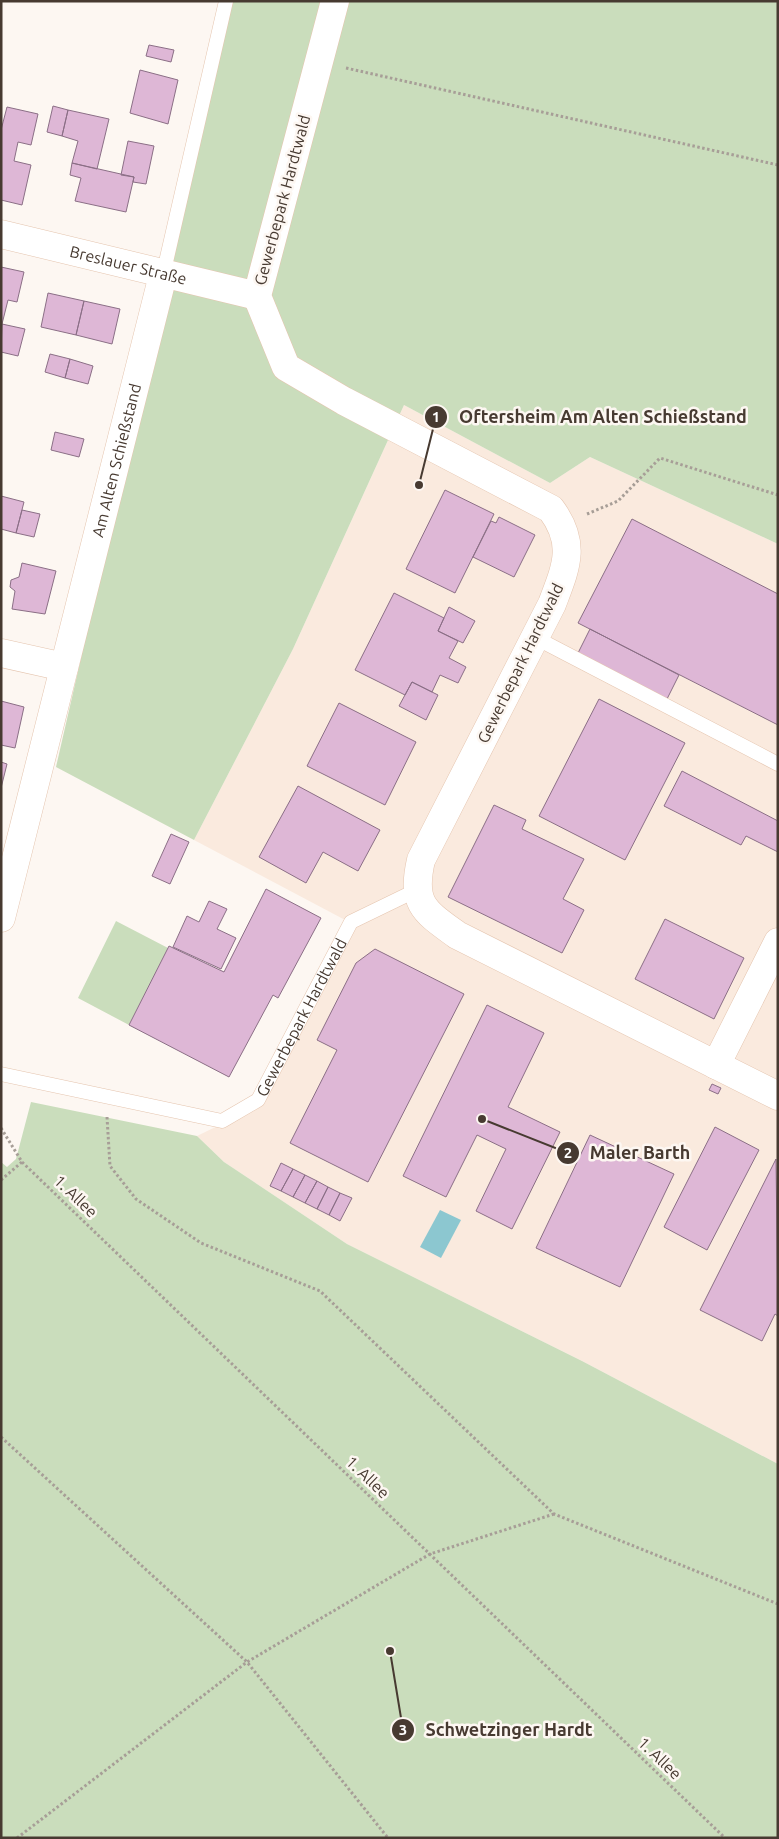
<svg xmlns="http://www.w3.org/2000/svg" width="779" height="1839" font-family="Ubuntu,sans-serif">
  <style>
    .built { fill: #faeade }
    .green { fill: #caddbc }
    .water { fill: #8cc7d0 }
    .building { fill: #deb7d6; stroke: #8b6f86 }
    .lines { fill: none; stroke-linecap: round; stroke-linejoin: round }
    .lane-casing { stroke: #e5c5af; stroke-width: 15 }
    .street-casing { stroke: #e5c5af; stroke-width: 29 }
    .path { stroke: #a79e97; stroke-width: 3; stroke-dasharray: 2.5 2.5; stroke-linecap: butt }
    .lane { stroke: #fff; stroke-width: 14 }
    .street { stroke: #fff; stroke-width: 28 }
    .labels { text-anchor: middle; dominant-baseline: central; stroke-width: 5; stroke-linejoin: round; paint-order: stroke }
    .street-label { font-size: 16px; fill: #473a31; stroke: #fdf7f2 }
    .leader { fill: none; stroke: #473a31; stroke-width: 2 }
    .callout-dot { fill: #473a31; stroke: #fdf7f2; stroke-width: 2 }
    .mark-label { font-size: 15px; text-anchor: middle; font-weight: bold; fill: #fff }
    .callout-label { font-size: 18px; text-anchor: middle; font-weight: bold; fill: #473a31; stroke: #fdf7f2; stroke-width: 5; stroke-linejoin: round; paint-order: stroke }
  </style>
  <rect width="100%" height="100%" fill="#fdf7f2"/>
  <!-- built -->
  <path class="built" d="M404,405L550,483L590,457L778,544V1464L582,1361L347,1244L224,1162L197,1136L244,1113L347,921L194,840L293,649Z"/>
  <!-- green -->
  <path class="green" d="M232,1H778V544L590,457L550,483L404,405L293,649L194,840L56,767Z
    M116,921L168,948L129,1025L78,998Z
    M31,1102L197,1136L224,1162L347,1244L582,1361L778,1464V1838H1V1162L7,1167L16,1159Z"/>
  <!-- water -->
  <path class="water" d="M440,1210L461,1220L441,1258L420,1247Z"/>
  <!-- building -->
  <path class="building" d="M149,45L174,50L171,62L146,56Z
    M140,70L178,80L168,124L130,113Z
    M53,106L68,110L62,136L47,132Z
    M7,107L38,114L31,145L18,142L14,161L31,165L22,205L1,200V130Z
    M68,110L109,119L97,169L72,163L78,141L62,136Z
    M128,141L154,146L146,184L133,182L134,177L121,175Z
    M72,163L134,177L126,212L75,201L81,178L70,175Z
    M1,267L24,272L17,302L8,300L1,328Z
    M48,293L84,301L76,335L41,327Z
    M84,301L120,309L112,344L76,335Z
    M2,324L25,329L18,356L1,352Z
    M50,354L70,359L65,378L45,372Z
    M70,359L93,366L88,384L65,378Z
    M55,432L84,439L79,457L51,450Z
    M445,490L494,514L455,593L406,569Z
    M1,496L24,502L16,533L1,529Z
    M22,510L40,514L34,537L16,533Z
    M499,517L535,535L514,577L473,557L491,521L496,523Z
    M632,519L778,594V725L578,623Z
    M22,563L56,571L45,614L12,609L15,591L10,587L11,580L19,577Z
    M394,593L444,618L438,631L458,641L449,658L466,667L458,683L440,675L432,692L412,682L405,695L355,670Z
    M449,607L475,621L463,643L438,631Z
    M590,629L679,675L667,699L578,653Z
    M412,682L438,695L426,720L399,706Z
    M599,699L685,743L625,860L539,816Z
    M1,701L24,707L15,748L1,745Z
    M339,703L416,742L385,805L307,766Z
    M1,762L7,764L1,788Z
    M682,771L778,821V852L746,836L741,845L664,806Z
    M298,786L380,830L358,871L323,852L306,883L259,857Z
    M494,805L526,820L522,829L584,859L563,899L584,910L562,953L448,897Z
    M171,834L189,842L170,884L152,876Z
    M266,889L321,918L278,998L273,995L229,1077L129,1025L169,946L224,972Z
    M209,901L227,909L217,929L236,938L221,969L173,947L187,916L199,922Z
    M665,919L744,958L714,1019L635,979Z
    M375,949L464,994L368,1182L290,1143L337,1050L317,1040L356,963Z
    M487,1005L544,1033L508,1107L560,1132L512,1229L476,1211L506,1149L477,1135L446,1197L403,1176Z
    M712,1084L721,1088L718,1094L709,1090Z
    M715,1127L759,1150L707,1250L664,1227Z
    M590,1135L674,1174L620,1287L536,1248Z
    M776,1159L778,1316L775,1314L762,1341L700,1310Z
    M281,1163L293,1169L281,1191L270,1186Z
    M293,1169L305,1175L293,1197L281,1191Z
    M305,1175L317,1181L305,1203L293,1197Z
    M317,1181L328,1187L317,1209L305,1203Z
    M328,1187L340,1193L329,1215L317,1209Z
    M340,1193L352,1198L340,1221L329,1215Z"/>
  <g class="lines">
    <!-- lane casing -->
    <g class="lane-casing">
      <g id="lane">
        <path d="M163,275L226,1"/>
        <path d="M534,637L778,764"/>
        <path id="s1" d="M1,1074L222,1121L258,1100L351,922L417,890"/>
      </g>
    </g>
    <!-- street casing -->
    <g class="street-casing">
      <g id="street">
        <path d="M335,1L257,296L286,367L344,401L551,509C577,544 566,567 552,604L421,860C411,904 424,911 457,935L778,1096"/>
        <path id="s2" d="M1,234L257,296"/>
        <path d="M1,653L64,667"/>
        <path id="s3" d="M1,918L163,275"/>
        <path d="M716,1065L778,942"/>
      </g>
    </g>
    <!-- path -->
    <path class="path" d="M346,68L778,165
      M587,514L618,501L660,458L778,495
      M107,1117L110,1166L136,1199L201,1243L320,1291L554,1514L778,1604
      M1,1128L22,1162L725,1838
      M1,1180L22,1162
      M1,1437L247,1662L388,1838
      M17,1838L247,1662L430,1554L554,1514"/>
    <!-- lane -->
    <use href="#lane" class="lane"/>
    <!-- street -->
    <use href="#street" class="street"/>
  </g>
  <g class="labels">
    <!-- street labels -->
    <g class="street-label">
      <text transform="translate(282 200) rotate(-75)">Gewerbepark Hardtwald</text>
      <text stroke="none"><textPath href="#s2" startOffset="131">Breslauer Straße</textPath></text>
      <text stroke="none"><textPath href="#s3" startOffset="472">Am Alten Schießstand</textPath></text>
      <text transform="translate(520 663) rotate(-64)">Gewerbepark Hardtwald</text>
      <text stroke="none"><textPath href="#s1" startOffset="361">Gewerbepark Hardtwald</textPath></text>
      <text transform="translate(76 1196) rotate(44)">1. Allee</text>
      <text transform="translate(368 1477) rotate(44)">1. Allee</text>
      <text transform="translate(660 1758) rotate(44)">1. Allee</text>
    </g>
  </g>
  <!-- callouts -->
  <path class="leader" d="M419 485L436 417M482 1119L568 1153M390 1651L403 1730"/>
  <g class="callout-dot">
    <circle cx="419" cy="485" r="5"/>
    <circle cx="482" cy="1119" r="5"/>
    <circle cx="390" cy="1651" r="5"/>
    <circle cx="436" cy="417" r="12"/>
    <circle cx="568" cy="1153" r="12"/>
    <circle cx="403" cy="1730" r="12"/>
  </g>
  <g class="mark-label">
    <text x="436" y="422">1</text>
    <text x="568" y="1158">2</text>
    <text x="403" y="1735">3</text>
  </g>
  <g class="callout-label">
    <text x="603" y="423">Oftersheim Am Alten Schießstand</text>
    <text x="640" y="1159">Maler Barth</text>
    <text x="509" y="1736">Schwetzinger Hardt</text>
  </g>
  <!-- border -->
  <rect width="779" height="1839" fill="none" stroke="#473a31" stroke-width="5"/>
</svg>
